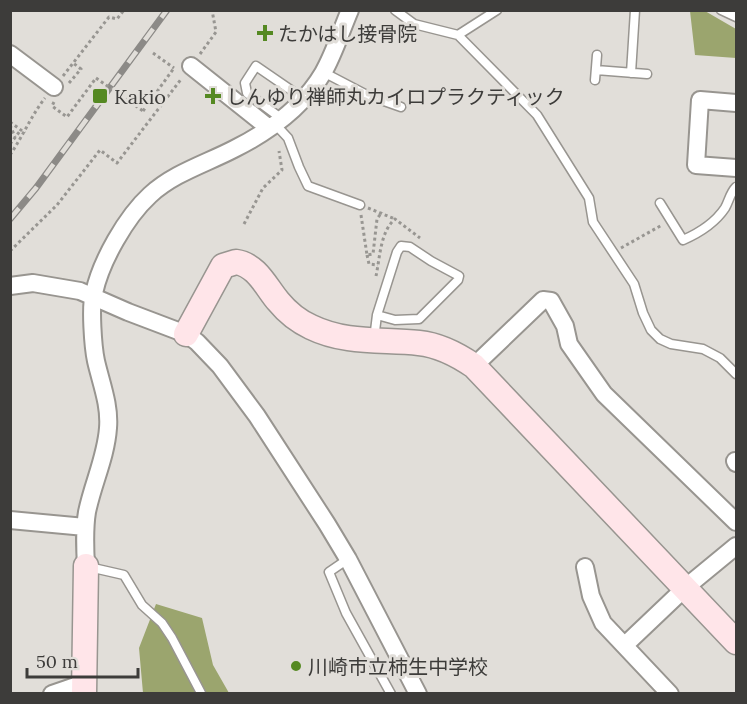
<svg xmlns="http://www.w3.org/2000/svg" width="747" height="704" font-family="Lora,'Noto Sans JP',serif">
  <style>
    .forest { fill: #9ba56e }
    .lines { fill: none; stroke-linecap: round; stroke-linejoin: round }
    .lane-casing { stroke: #989590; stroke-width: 11 }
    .street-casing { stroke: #989590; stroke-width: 20 }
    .secondary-casing { stroke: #989590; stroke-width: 27 }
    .path { stroke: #989692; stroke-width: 3; stroke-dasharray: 3 3; stroke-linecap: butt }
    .lane { stroke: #fff; stroke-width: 8 }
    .street { stroke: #fff; stroke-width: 16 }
    .secondary { stroke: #ffe5e9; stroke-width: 24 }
    .rail-casing { stroke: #8c8a87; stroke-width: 7 }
    .rail { stroke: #e1ded9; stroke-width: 4.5; stroke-dasharray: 14; stroke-linecap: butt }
    .path-bridge { stroke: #989692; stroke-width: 3; stroke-dasharray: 3 3; stroke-linecap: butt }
    .poi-dot { fill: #558922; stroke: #e1ded9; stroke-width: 2 }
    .labels { text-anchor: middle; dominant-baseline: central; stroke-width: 6; stroke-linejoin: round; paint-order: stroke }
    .poi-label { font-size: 20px; fill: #3d3c3a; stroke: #e1ded9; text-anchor: start }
  </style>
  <rect width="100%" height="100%" fill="#e1ded9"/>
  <!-- forest -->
  <path class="forest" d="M690,11H705L736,29V58L695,55Z
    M156,604L202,618L213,665L229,693H143L139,648Z"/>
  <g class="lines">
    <!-- lane casing -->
    <g class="lane-casing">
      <path id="lane" d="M395,10L414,24L458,35L537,115L589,198L593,222L634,284L643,313L651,330L660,339L671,344L703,349L720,358L736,374
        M721,10L736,17
        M458,35L497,10
        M596,70L647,74
        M323,72L367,95L401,107
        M631,73L635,10
        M595,80L597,55
        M282,119L247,93L245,83L256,66L304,99
        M275,124L288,138L299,167L308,186L360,205
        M660,203L683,240C699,233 715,223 725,208C729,201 730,193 736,187
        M374,339L377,315L397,252L401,246L410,247L431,261L459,276L458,280L419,319L395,320L377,315
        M348,559L329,572L346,613L391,694
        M89,567L124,575L142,605L162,623L172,638L201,693"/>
    </g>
    <!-- street casing -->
    <g class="street-casing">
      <path id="street" d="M10,54L54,87
        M191,66L269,128
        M736,103L700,100L696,165L736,168
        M10,286L33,283L80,291L128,312L186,334L197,342L220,366L257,416L327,524L348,559L418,694
        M474,366L543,300L551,301L565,326L569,344L604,394L736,522
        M735,461L736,463
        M10,520L85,527
        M86,566C85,548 84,530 87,512C93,483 106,457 108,428C110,405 101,383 96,361C93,347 90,306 94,293C101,261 126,217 150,195C174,173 205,164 234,149C268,132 303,107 323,73C334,54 341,31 350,10
        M585,567L591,596L603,623L670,694
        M625,645L685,588L736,546
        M52,694L84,683"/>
    </g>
    <!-- secondary casing -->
    <g class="secondary-casing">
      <path id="secondary" d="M186,334L223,266L236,262C257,265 266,287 278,301C287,312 298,321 311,327C346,344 382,339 419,343C439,345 458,355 474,366L736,642
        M84,694L86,566"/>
    </g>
    <!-- path -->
    <path class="path" d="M153,53L174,68
      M200,54L216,32L212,10
      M63,76L109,17L117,19L124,10
      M69,83L81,69L73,63
      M105,90L108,86
      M54,102L52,106L67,117L96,78
      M143,111L174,68
      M10,122L25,133
      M10,125L15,137
      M10,144L20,131
      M10,155C23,136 31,116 45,98
      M368,208L395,219
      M361,215L367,255L373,254L377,219L382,212
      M244,224L263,188L282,170L279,151
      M621,248L662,225
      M10,251L57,205L100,150L117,163L182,78
      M367,255L369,264L378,265
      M376,276C380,258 380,232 395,219L420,238"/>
    <!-- lane -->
    <use href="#lane" class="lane"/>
    <!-- street -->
    <use href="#street" class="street"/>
    <!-- secondary -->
    <use href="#secondary" class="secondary"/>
    <!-- rail casing -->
    <g class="rail-casing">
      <path id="rail" d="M10,219L36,188L167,10"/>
    </g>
    <!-- rail -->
    <use href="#rail" class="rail"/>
    <!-- path-bridge -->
    <path class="path-bridge" d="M96,78L143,111"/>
  </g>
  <!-- markers -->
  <g class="poi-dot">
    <path d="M262 24h6v6h6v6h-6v6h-6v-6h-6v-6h6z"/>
    <rect x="92" y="88" width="16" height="16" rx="3"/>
    <path d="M210 87h6v6h6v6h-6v6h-6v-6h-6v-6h6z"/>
    <circle cx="296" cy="666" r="6"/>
  </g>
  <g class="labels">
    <!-- poi labels -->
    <g class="poi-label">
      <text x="278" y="33">たかはし接骨院</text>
      <text x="114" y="96">Kakio</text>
      <text x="226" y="96">しんゆり禅師丸カイロプラクティック</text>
      <text x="308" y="666">川崎市立柿生中学校</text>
    </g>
  </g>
  <!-- border -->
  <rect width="747" height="704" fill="none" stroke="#3d3c3a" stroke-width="24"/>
  <!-- scale -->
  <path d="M27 668v9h111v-9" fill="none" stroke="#3d3c3a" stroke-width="3"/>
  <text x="36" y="668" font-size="18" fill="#3d3c3a" stroke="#e1ded9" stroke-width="4.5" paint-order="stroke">50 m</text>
</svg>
